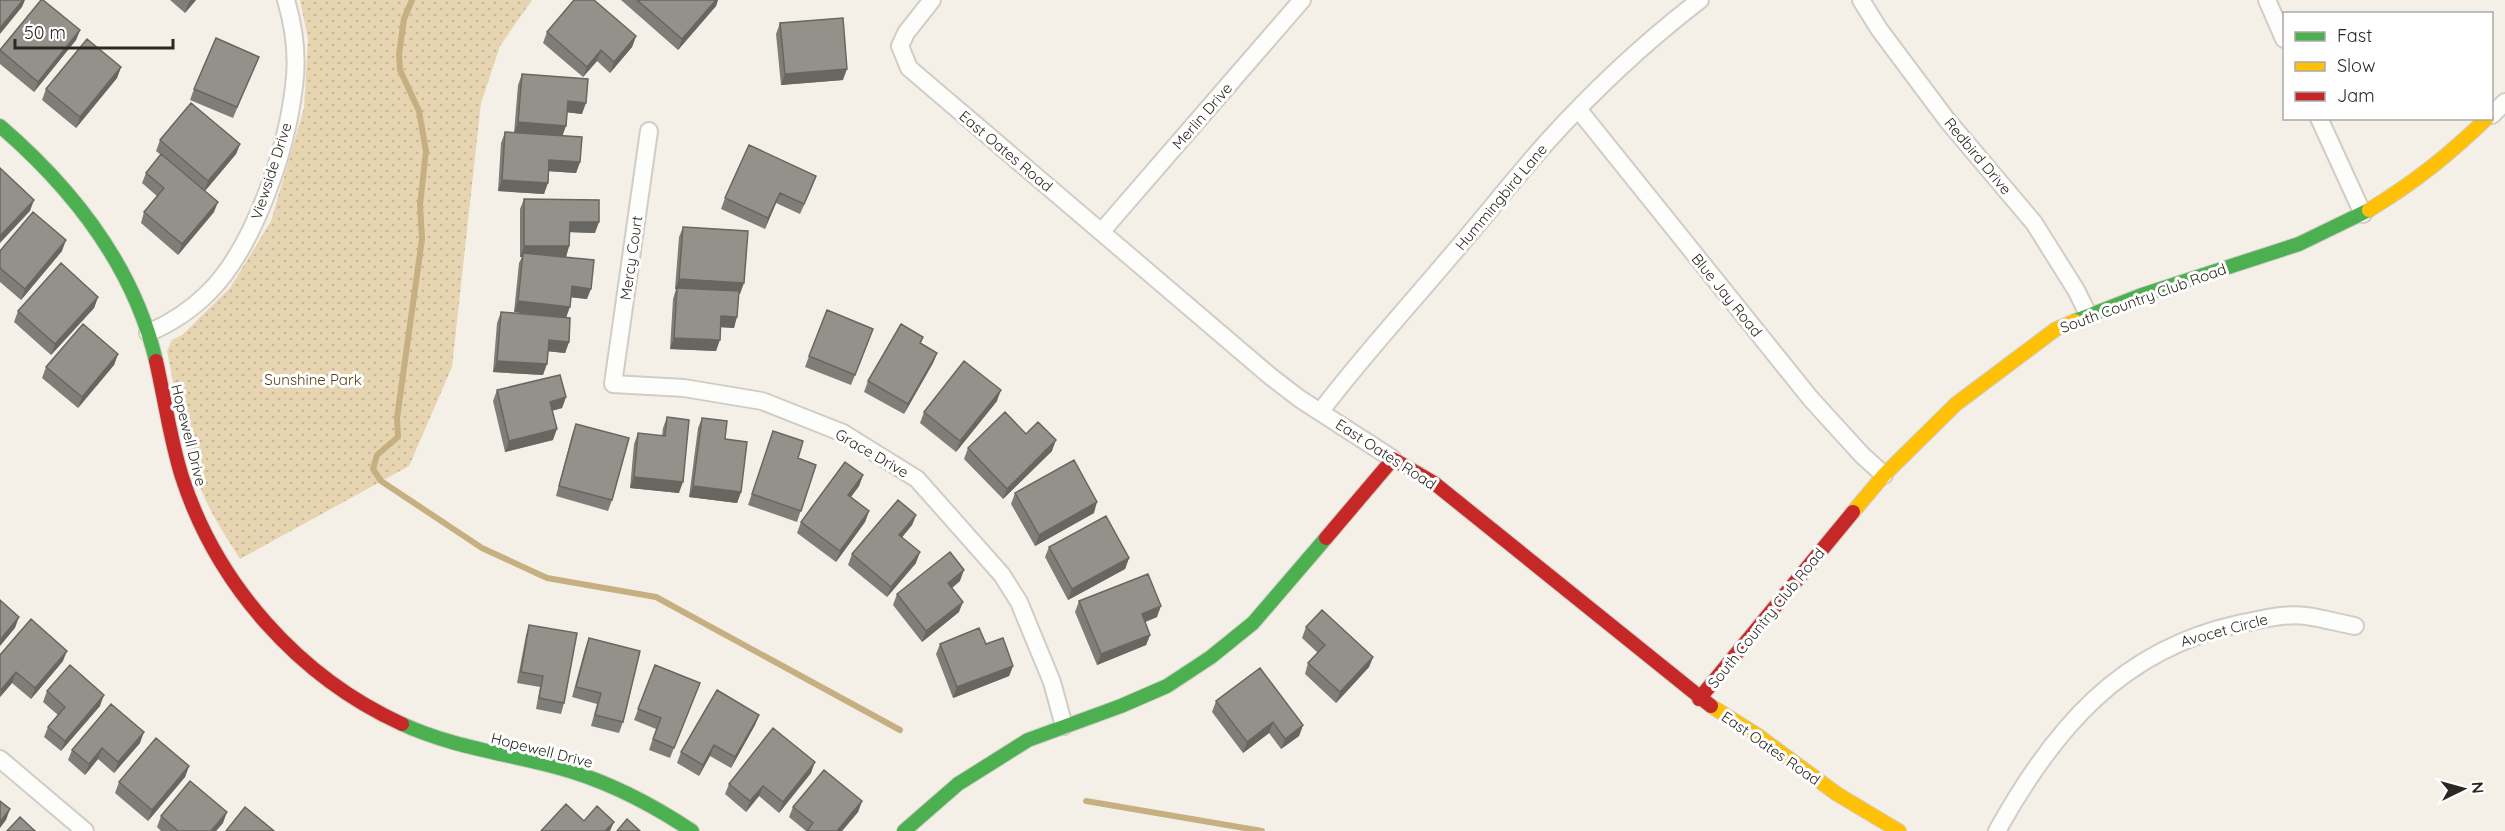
<svg xmlns="http://www.w3.org/2000/svg" width="2505" height="831" font-family="Quicksand,sans-serif">
  <style>
    .park { fill: url(#park-dots) }
    .lines { fill: none; stroke-linecap: round; stroke-linejoin: round }
    .stream { stroke: #c6af81; stroke-width: 6 }
    .street-casing { stroke: #d1cdc6; stroke-width: 20 }
    .fast-casing { stroke: #d1cdc6; stroke-width: 16 }
    .slow-casing { stroke: #d1cdc6; stroke-width: 16 }
    .jam-casing { stroke: #d1cdc6; stroke-width: 16 }
    .street { stroke: #fdfdfb; stroke-width: 16 }
    .fast { stroke: #4caf50; stroke-width: 14 }
    .slow { stroke: #ffc107; stroke-width: 14 }
    .jam { stroke: #c62828; stroke-width: 14 }
    .wall { fill: #7f7d78 }
    .shaded-wall { fill: #686661 }
    .building { fill: #94918b; stroke: #686661; stroke-width: 1.5 }
    .labels { text-anchor: middle; dominant-baseline: central; stroke-width: 6; stroke-linejoin: round; paint-order: stroke }
    .street-label { font-size: 15px; fill: #2b2822; stroke: #fff }
    .park-label { font-size: 15px; fill: #57410f; stroke: #fff }
  </style>
  <defs>
    <pattern id="park-dots" width="8" height="8" patternUnits="userSpaceOnUse" patternTransform="scale(1.5)"><rect width="8" height="8" fill="#e7d5b2"/><path d="M2 2h.1M6 6h.1" fill="none" stroke="#c6b799" stroke-width="1.8" stroke-linecap="round"/></pattern>
  </defs>
  <rect width="100%" height="100%" fill="#f4f0e7"/>
  <!-- park -->
  <path class="park" d="M300,0H532L500,46L481,103L452,367L409,466L240,559C230,543 220,528 211,511C186,462 178,405 167,351L172,340L182,335L230,288L271,221L304,108L308,39Z"/>
  <g class="lines">
    <!-- stream -->
    <path class="stream" d="M412,0L404,19L399,54L400,70L419,111L426,151L420,205L422,239L397,418L398,437L377,455L373,469L381,481L482,548L547,578L656,597L900,730
      M1086,801L1262,831"/>
    <!-- street casing -->
    <g class="street-casing">
      <path id="street" d="M932,0L906,33L900,46L909,68L1270,376L1300,399L1393,459
        M1861,0L1879,29L1947,120L2034,223L2076,290L2089,316
        M2267,0L2284,39
        M1578,109L1811,399L1862,455L1884,475
        M2492,115L2505,102
        M2319,118L2363,214
        M649,131L613,384L684,388L762,401L843,433L917,479L1002,575L1019,602L1052,682L1064,726
        M1102,231L1302,0
        M148,333C171,323 190,311 208,293C254,248 287,149 294,86C298,57 294,27 286,0
        M1320,412C1361,358 1406,309 1449,258C1482,220 1513,180 1546,143C1593,91 1645,42 1700,0
        M0,759L85,831
        M1997,831C2053,730 2120,650 2238,624C2260,620 2283,613 2306,616C2322,618 2339,623 2355,626"/>
    </g>
    <!-- fast casing -->
    <g class="fast-casing">
      <path id="fast" d="M0,126C72,188 134,267 156,361
        M2075,321L2142,295L2299,244L2369,210
        M402,724C452,747 504,753 556,767C606,780 650,803 692,831
        M904,831L958,784L1028,740L1121,706L1167,686L1211,657L1253,623L1326,538"/>
    </g>
    <!-- slow casing -->
    <g class="slow-casing">
      <path id="slow" d="M2369,210C2415,182 2449,155 2487,118
        M1853,512L1884,475L1956,404L2056,329L2075,321
        M1711,706L1757,735L1837,794L1899,831"/>
    </g>
    <!-- jam casing -->
    <g class="jam-casing">
      <path id="jam" d="M156,361C165,400 170,439 182,477C217,585 299,677 402,724
        M1326,538L1393,459L1434,483L1711,706
        M1699,699L1853,512"/>
    </g>
    <!-- street -->
    <use href="#street" class="street"/>
    <!-- fast -->
    <use href="#fast" class="fast"/>
    <!-- slow -->
    <use href="#slow" class="slow"/>
    <!-- jam -->
    <use href="#jam" class="jam"/>
  </g>
  <!-- wall -->
  <path class="wall" d="M170,0H196L185,13Z
    M621,0H718L716,6L678,50Z
    M780,23L843,80L781,85L776,34Z
    M80,30L76,40L34,92L0,64V50Z
    M547,32L636,36L632,47L610,73L597,61L583,77L543,43Z
    M259,57L233,118L190,100L194,89Z
    M121,67L117,78L76,128L42,100L46,89Z
    M522,74L582,114L567,112L562,136L580,162L576,173L549,171L544,194L498,191L501,143L505,132L514,133L518,85Z
    M160,140L240,144L236,154L205,191L214,212L178,255L141,223L144,212L158,197L142,183L146,173L161,155L156,151Z
    M816,176L800,214L776,203L765,229L721,209L725,198Z
    M524,199L595,233L570,232L569,246L566,257L587,299L571,297L566,317L569,342L565,353L548,351L543,375L493,372L497,323L501,312L545,316L514,312L519,263L522,257H520V209Z
    M683,227L740,294H739L734,328L721,327L716,351L670,349L673,299L676,289H675L679,237Z
    M0,251H62L21,300L0,282Z
    M98,297L94,308L51,355L14,322L18,311Z
    M923,337L921,343L937,353L933,363L904,414L864,392L868,381Z
    M869,340L851,385L805,367L809,356Z
    M118,354L114,365L78,408L42,378L46,367Z
    M497,390L566,397L562,408L552,411L553,440L505,452L493,401Z
    M997,401L956,452L920,423L924,412Z
    M667,417L679,493L630,488L634,444L638,433L662,436L663,428Z
    M702,418L725,439L741,492L737,503L689,497L698,428Z
    M576,424L612,500L608,511L556,496L572,435Z
    M773,431L798,458L816,465L797,522L748,505Z
    M968,448L1052,451L1003,499L964,459Z
    M863,475L859,486L851,497L869,511L865,522L836,562L797,533L801,522Z
    M1015,493L1094,513L1035,546L1011,504Z
    M916,515L912,525L902,537L916,563L887,597L848,565L852,554Z
    M1049,547L1129,558L1125,569L1068,600L1045,557Z
    M960,581L952,588L959,612L922,642L893,605L897,594Z
    M1079,601L1157,617L1145,622L1150,635L1146,645L1097,665L1075,612Z
    M529,625L564,703L561,714L536,709L540,687L517,683L526,635Z
    M1306,627L1373,657L1369,667L1336,703L1305,674L1308,663L1318,653L1302,638Z
    M589,638L623,722L619,733L591,726L597,704L572,697L585,649Z
    M940,644H986L1013,666L1009,676L953,698L936,654Z
    M0,655L63,661L31,699L12,683L0,697Z
    M655,665L700,683L670,758L649,750L656,729L634,720Z
    M47,691L100,706L61,751L44,737L48,727L58,715L43,702Z
    M1216,701L1303,725L1299,736L1281,749L1269,733L1243,753L1212,712Z
    M759,715L755,725L731,768L710,756L699,776L677,763L681,752Z
    M140,743L114,773L98,759L85,775L68,760L72,750Z
    M189,766L185,777L148,821L115,793L119,782Z
    M811,773L779,813L759,796L746,812L725,794L729,784Z
    M862,801L858,812L842,831H806L789,817L793,807Z
    M161,816L223,823L216,831H161L157,827Z"/>
  <!-- shaded-wall -->
  <path class="shaded-wall" d="M23,0H25L22,7L0,34V28Z
    M191,0H196L185,13L189,2Z
    M716,0H718L716,6L678,50L682,39Z
    M80,30L76,40L34,92L38,82Z
    M636,36L632,47L610,73L614,62Z
    M601,50L597,61L583,77L587,67Z
    M121,67L117,78L76,128L80,117Z
    M847,69L843,80L781,85L785,74Z
    M568,101L586,103L582,114L564,112Z
    M518,122L566,126L562,137L514,133Z
    M240,144L236,154L204,192L208,181Z
    M549,160L580,162L576,173L545,171Z
    M816,176L812,187L800,214L804,204Z
    M502,180L548,183L544,194L498,191Z
    M780,193L776,203L765,229L768,218Z
    M34,200L30,211L0,243V236Z
    M218,202L214,212L178,255L182,244Z
    M570,222H599L595,233L566,232Z
    M66,240L62,251L21,300L25,289Z
    M524,246H569L566,257L523,253L522,257H520Z
    M679,279L744,283L740,294L675,289Z
    M572,286L591,289L587,299L568,297Z
    M98,297L94,308L51,355L55,344Z
    M518,301L570,307L566,318L514,312Z
    M721,316L737,317L734,328L717,327Z
    M674,338L720,340L716,351L670,349Z
    M549,340L569,342L565,353L545,351Z
    M937,353L933,363L904,414L908,404Z
    M118,354L114,365L78,408L82,397Z
    M497,361L547,364L543,375L493,372Z
    M1001,390L997,401L956,452L960,441Z
    M566,397L562,408L546,412L550,402Z
    M557,429L553,440L505,452L509,441Z
    M1056,440L1052,451L1003,499L1007,489Z
    M863,475L859,486L844,506L848,495Z
    M634,477L683,482L679,493L630,488Z
    M693,486L741,492L737,503L689,497Z
    M1097,502L1094,513L1035,546L1039,535Z
    M869,511L865,522L836,562L840,551Z
    M916,515L912,525L895,546L899,535Z
    M920,552L916,563L887,597L891,587Z
    M1129,558L1125,569L1068,600L1072,589Z
    M964,570L960,581L944,594L948,583Z
    M963,602L959,612L922,642L926,631Z
    M1161,606L1157,617L1138,625L1142,614Z
    M19,617L15,628L0,646V640Z
    M1150,635L1146,645L1097,665L1101,654Z
    M67,651L63,661L31,699L35,688Z
    M1373,657L1369,667L1336,703L1340,692Z
    M1013,666L1009,676L953,698L957,687Z
    M16,672L12,683L0,697L1,690Z
    M104,695L100,706L61,751L65,741Z
    M759,715L755,725L731,768L735,757Z
    M1273,722L1269,733L1243,753L1247,742Z
    M1303,725L1299,736L1281,749L1285,739Z
    M144,732L140,743L114,773L118,762Z
    M714,745L710,756L699,776L703,765Z
    M102,748L98,759L85,775L89,764Z
    M815,762L811,773L779,813L783,802Z
    M189,766L185,777L148,821L152,810Z
    M763,786L759,796L746,812L750,801Z
    M862,801L858,812L842,831H837Z
    M10,809L6,820L0,828V822Z
    M227,812L223,823L216,831H211Z
    M614,822L610,831H605Z"/>
  <!-- building -->
  <path class="building" d="M0,0H23L0,28Z
    M41,0H43L80,30L38,82L0,50Z
    M574,0H594L636,36L614,62L601,50L587,67L547,32Z
    M637,0H716L682,39Z
    M843,18L847,69L785,74L780,23Z
    M216,38L259,57L237,107L194,89Z
    M87,39L121,67L80,117L46,89Z
    M522,74L588,79L586,103L568,101L566,126L518,122Z
    M191,103L240,144L208,181L160,140Z
    M505,132L582,137L580,162L549,160L548,183L502,180Z
    M749,145L816,176L804,204L780,193L768,218L725,198Z
    M161,154L218,202L182,244L144,212L164,188L146,173Z
    M0,168L34,200L0,236Z
    M524,199L599,200V222H570L569,246H524Z
    M33,212L66,240L25,289L0,268V251Z
    M683,227L748,231L744,283L679,279Z
    M523,253L594,260L591,289L572,286L570,307L518,301Z
    M61,263L98,297L55,344L18,311Z
    M677,288L739,291L737,317L721,316L720,340L674,338Z
    M827,310L873,329L855,375L809,356Z
    M501,312L570,318L569,342L549,340L547,364L497,361Z
    M83,324L118,354L82,397L46,367Z
    M901,324L923,337L920,343L937,353L908,404L868,381Z
    M964,361L1001,390L960,441L924,412Z
    M560,375L566,397L550,402L557,429L509,441L497,390Z
    M1005,412L1026,434L1038,422L1056,440L1007,489L968,448Z
    M667,417L689,420L683,482L634,477L638,433L665,436Z
    M702,418L727,421L725,439L747,442L741,492L693,486Z
    M576,424L629,438L612,500L559,486Z
    M773,431L803,441L798,458L816,465L801,511L752,494Z
    M1074,460L1097,502L1039,535L1015,493Z
    M845,462L863,475L848,495L869,511L840,551L801,522Z
    M898,500L916,515L899,535L920,552L891,587L852,554Z
    M1106,516L1129,558L1072,589L1049,547Z
    M950,552L964,570L948,583L963,602L926,631L897,594Z
    M1148,574L1161,606L1142,614L1150,635L1101,654L1079,601Z
    M0,600L19,617L0,640Z
    M1322,610L1373,657L1340,692L1308,663L1325,645L1306,627Z
    M31,619L67,651L35,688L16,672L1,690L0,689V655Z
    M529,625L577,633L564,703L539,698L543,676L521,672Z
    M979,628L986,644L1003,638L1013,666L957,687L940,644Z
    M589,638L640,651L623,722L595,715L601,693L576,687Z
    M70,665L104,695L65,741L48,727L65,707L47,691Z
    M655,665L700,683L674,748L653,739L661,718L638,709Z
    M1260,668L1303,725L1285,739L1273,722L1247,742L1216,701Z
    M717,690L759,715L735,757L714,745L703,765L681,752Z
    M111,704L144,732L118,762L102,748L89,764L72,750Z
    M773,728L815,762L783,802L763,786L750,801L729,784Z
    M156,738L189,766L152,810L119,782Z
    M824,770L862,801L837,831H807L813,823L793,807Z
    M190,781L227,812L211,831H178L161,816Z
    M0,801L10,809L0,822Z
    M566,804L584,821L597,806L614,822L605,831H541Z
    M245,807L274,831H226Z
    M20,817L35,831H7Z
    M627,819L640,831H617Z"/>
  <g class="labels">
    <!-- street labels -->
    <g class="street-label">
      <text transform="translate(1202 116) rotate(-49)">Merlin Drive</text>
      <text transform="translate(1006 151) rotate(40)">East Oates Road</text>
      <text transform="translate(1978 156) rotate(50)">Redbird Drive</text>
      <text transform="translate(271 171) rotate(-72)">Viewside Drive</text>
      <text transform="translate(1501 197) rotate(-50)">Hummingbird Lane</text>
      <text transform="translate(631 258) rotate(-82)">Mercy Court</text>
      <text transform="translate(1727 295) rotate(51)">Blue Jay Road</text>
      <text transform="translate(2143 298) rotate(-20)">South Country Club Road</text>
      <text transform="translate(189 435) rotate(76)">Hopewell Drive</text>
      <text transform="translate(872 453) rotate(30)">Grace Drive</text>
      <text transform="translate(1386 454) rotate(33)">East Oates Road</text>
      <text transform="translate(1766 618) rotate(-51)">South Country Club Road</text>
      <text transform="translate(2224 630) rotate(-15)">Avocet Circle</text>
      <text transform="translate(1771 748) rotate(35)">East Oates Road</text>
      <text transform="translate(542 750) rotate(14)">Hopewell Drive</text>
    </g>
    <!-- park labels -->
    <g class="park-label">
      <text x="313" y="379">Sunshine Park</text>
    </g>
  </g>
  <!-- legend -->
  <rect x="2283" y="12" width="210" height="108" fill="#ffffff" stroke="#aaa9a7" stroke-width="1.5"/>
  <rect x="2295" y="32" width="30" height="9" fill="#4caf50" stroke="#aaa9a7" stroke-width="1.5"/>
  <text x="2337" y="42" font-size="18" fill="#2b2822">Fast</text>
  <rect x="2295" y="62" width="30" height="9" fill="#ffc107" stroke="#aaa9a7" stroke-width="1.5"/>
  <text x="2337" y="72" font-size="18" fill="#2b2822">Slow</text>
  <rect x="2295" y="92" width="30" height="9" fill="#c62828" stroke="#aaa9a7" stroke-width="1.5"/>
  <text x="2337" y="102" font-size="18" fill="#2b2822">Jam</text>
  <!-- north arrow -->
  <g transform="translate(2463 789) rotate(85)" stroke="#ffffff" stroke-width="4.5" paint-order="stroke">
  <path d="M0-4.5L10 22L0 15L-10 22Z" fill="#2b2822"/>
  <text y="-9" font-size="16" font-weight="bold" text-anchor="middle" fill="#2b2822">N</text>
  </g>
  <!-- scale -->
  <path d="M15 39v9h158v-9" fill="none" stroke="#2b2822" stroke-width="3"/>
  <text x="24" y="39" font-size="18" fill="#2b2822" stroke="#ffffff" stroke-width="4.5" paint-order="stroke">50 m</text>
</svg>
